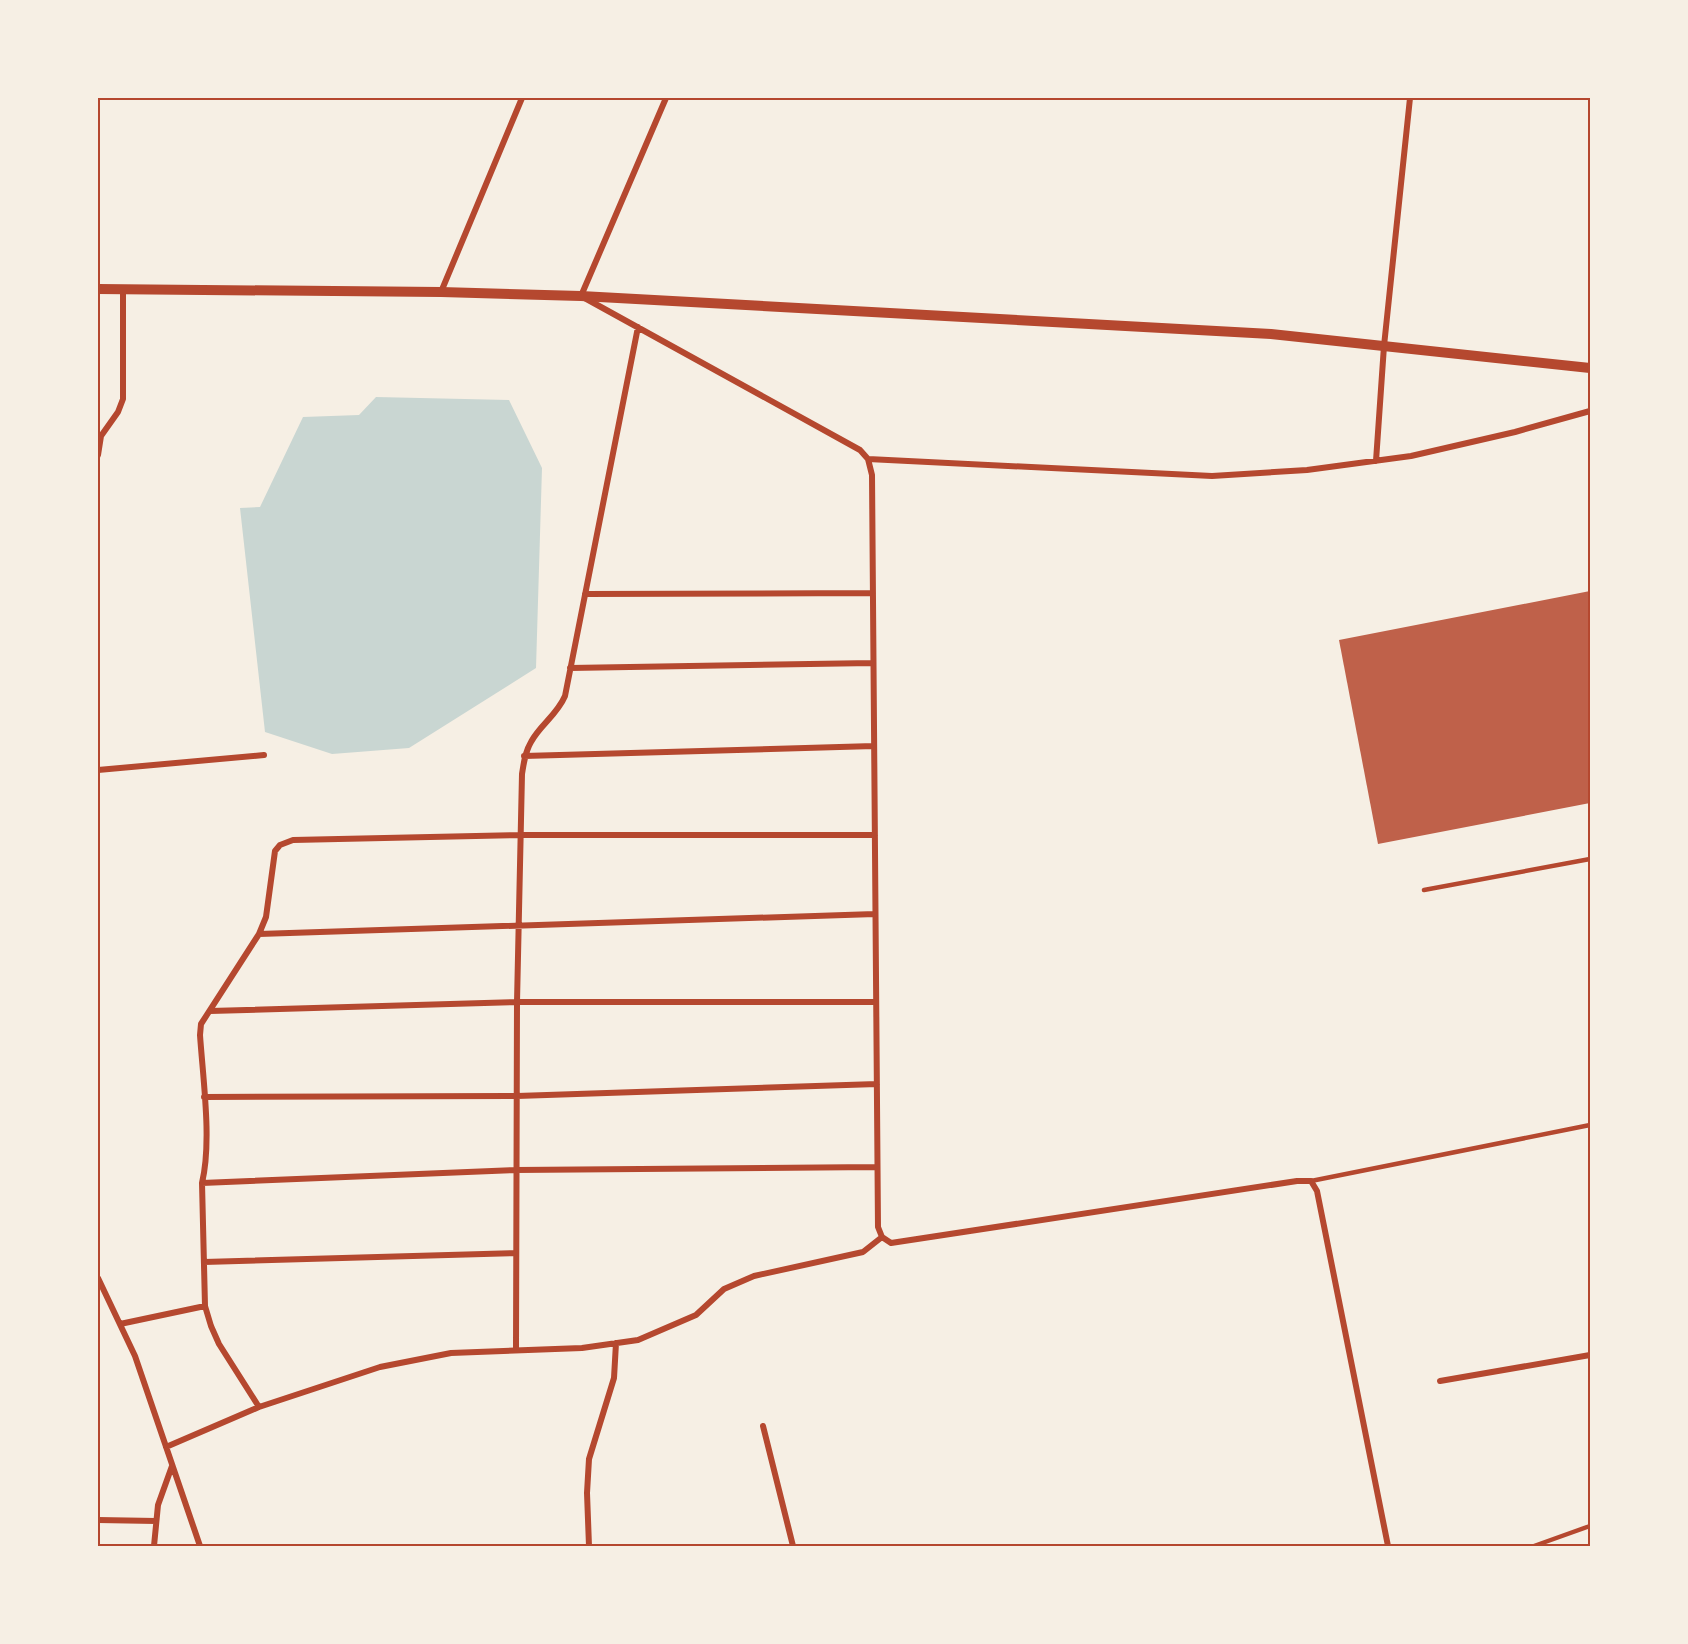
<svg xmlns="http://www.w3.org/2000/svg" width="1688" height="1644" font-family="'IBM Plex Sans',sans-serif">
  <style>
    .water { fill: #c9d6d2 }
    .building { fill: #bf614a }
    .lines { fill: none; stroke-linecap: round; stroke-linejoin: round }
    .service { stroke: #b5482f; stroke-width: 4.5 }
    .minor { stroke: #b5482f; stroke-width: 6 }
    .tertiary { stroke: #b5482f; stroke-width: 10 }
    .neatline { fill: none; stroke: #b5482f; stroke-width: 2 }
  </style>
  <rect width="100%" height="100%" fill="#f6efe4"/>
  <!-- water -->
  <path class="water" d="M376,397L509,400L542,468L536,668L409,748L332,754L265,732L240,508L260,507L303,417L359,415Z"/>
  <!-- building -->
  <path class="building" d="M1590,591V803L1378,844L1339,640Z"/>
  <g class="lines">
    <!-- service -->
    <path class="service" d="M1424,890L1590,859
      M1311,1181L1590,1125
      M1534,1546L1590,1526"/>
    <!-- minor -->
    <path class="minor" d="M666,98L581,296L860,450L868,459L872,475L878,1227L882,1237L891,1243L1297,1181H1311L1317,1191L1388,1546
      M441,292L522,98
      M98,455L101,436L118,412L123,399V289
      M868,459L1212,476L1307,470L1411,456L1515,432L1590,411
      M1376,461L1384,346L1410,98
      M585,594L873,593
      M570,668L873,663
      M524,756L874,746
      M98,770L264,755
      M259,934L875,914
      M210,1011L517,1002H876
      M204,1097L517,1096L877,1084
      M202,1183L516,1170L877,1167
      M204,1262L516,1253
      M98,1278L135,1356L200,1546
      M120,1324L205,1306
      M516,1350L517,1002L522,774C524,762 525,752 531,742C540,725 557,715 565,696L638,327
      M1440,1381L1590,1355
      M259,1407L219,1344L211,1326L205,1306L202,1183C212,1142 203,1079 200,1035L201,1024L259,934L266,917L275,851L280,845L293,840L521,835H875
      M763,1426L793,1546
      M166,1447L259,1407L380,1367L451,1353L582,1348L638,1340L696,1315L724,1289L754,1276L863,1252L882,1237
      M98,1520L156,1521
      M154,1546L158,1505L172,1466
      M589,1546L587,1493L589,1459L614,1378L616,1343"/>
    <!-- tertiary -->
    <path class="tertiary" d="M98,289L441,292L581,296L1271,334L1590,368"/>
  </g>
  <!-- border -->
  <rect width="1688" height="1644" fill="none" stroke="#f6efe4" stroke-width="198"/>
  <rect x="99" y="99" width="1490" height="1446" class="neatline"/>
</svg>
